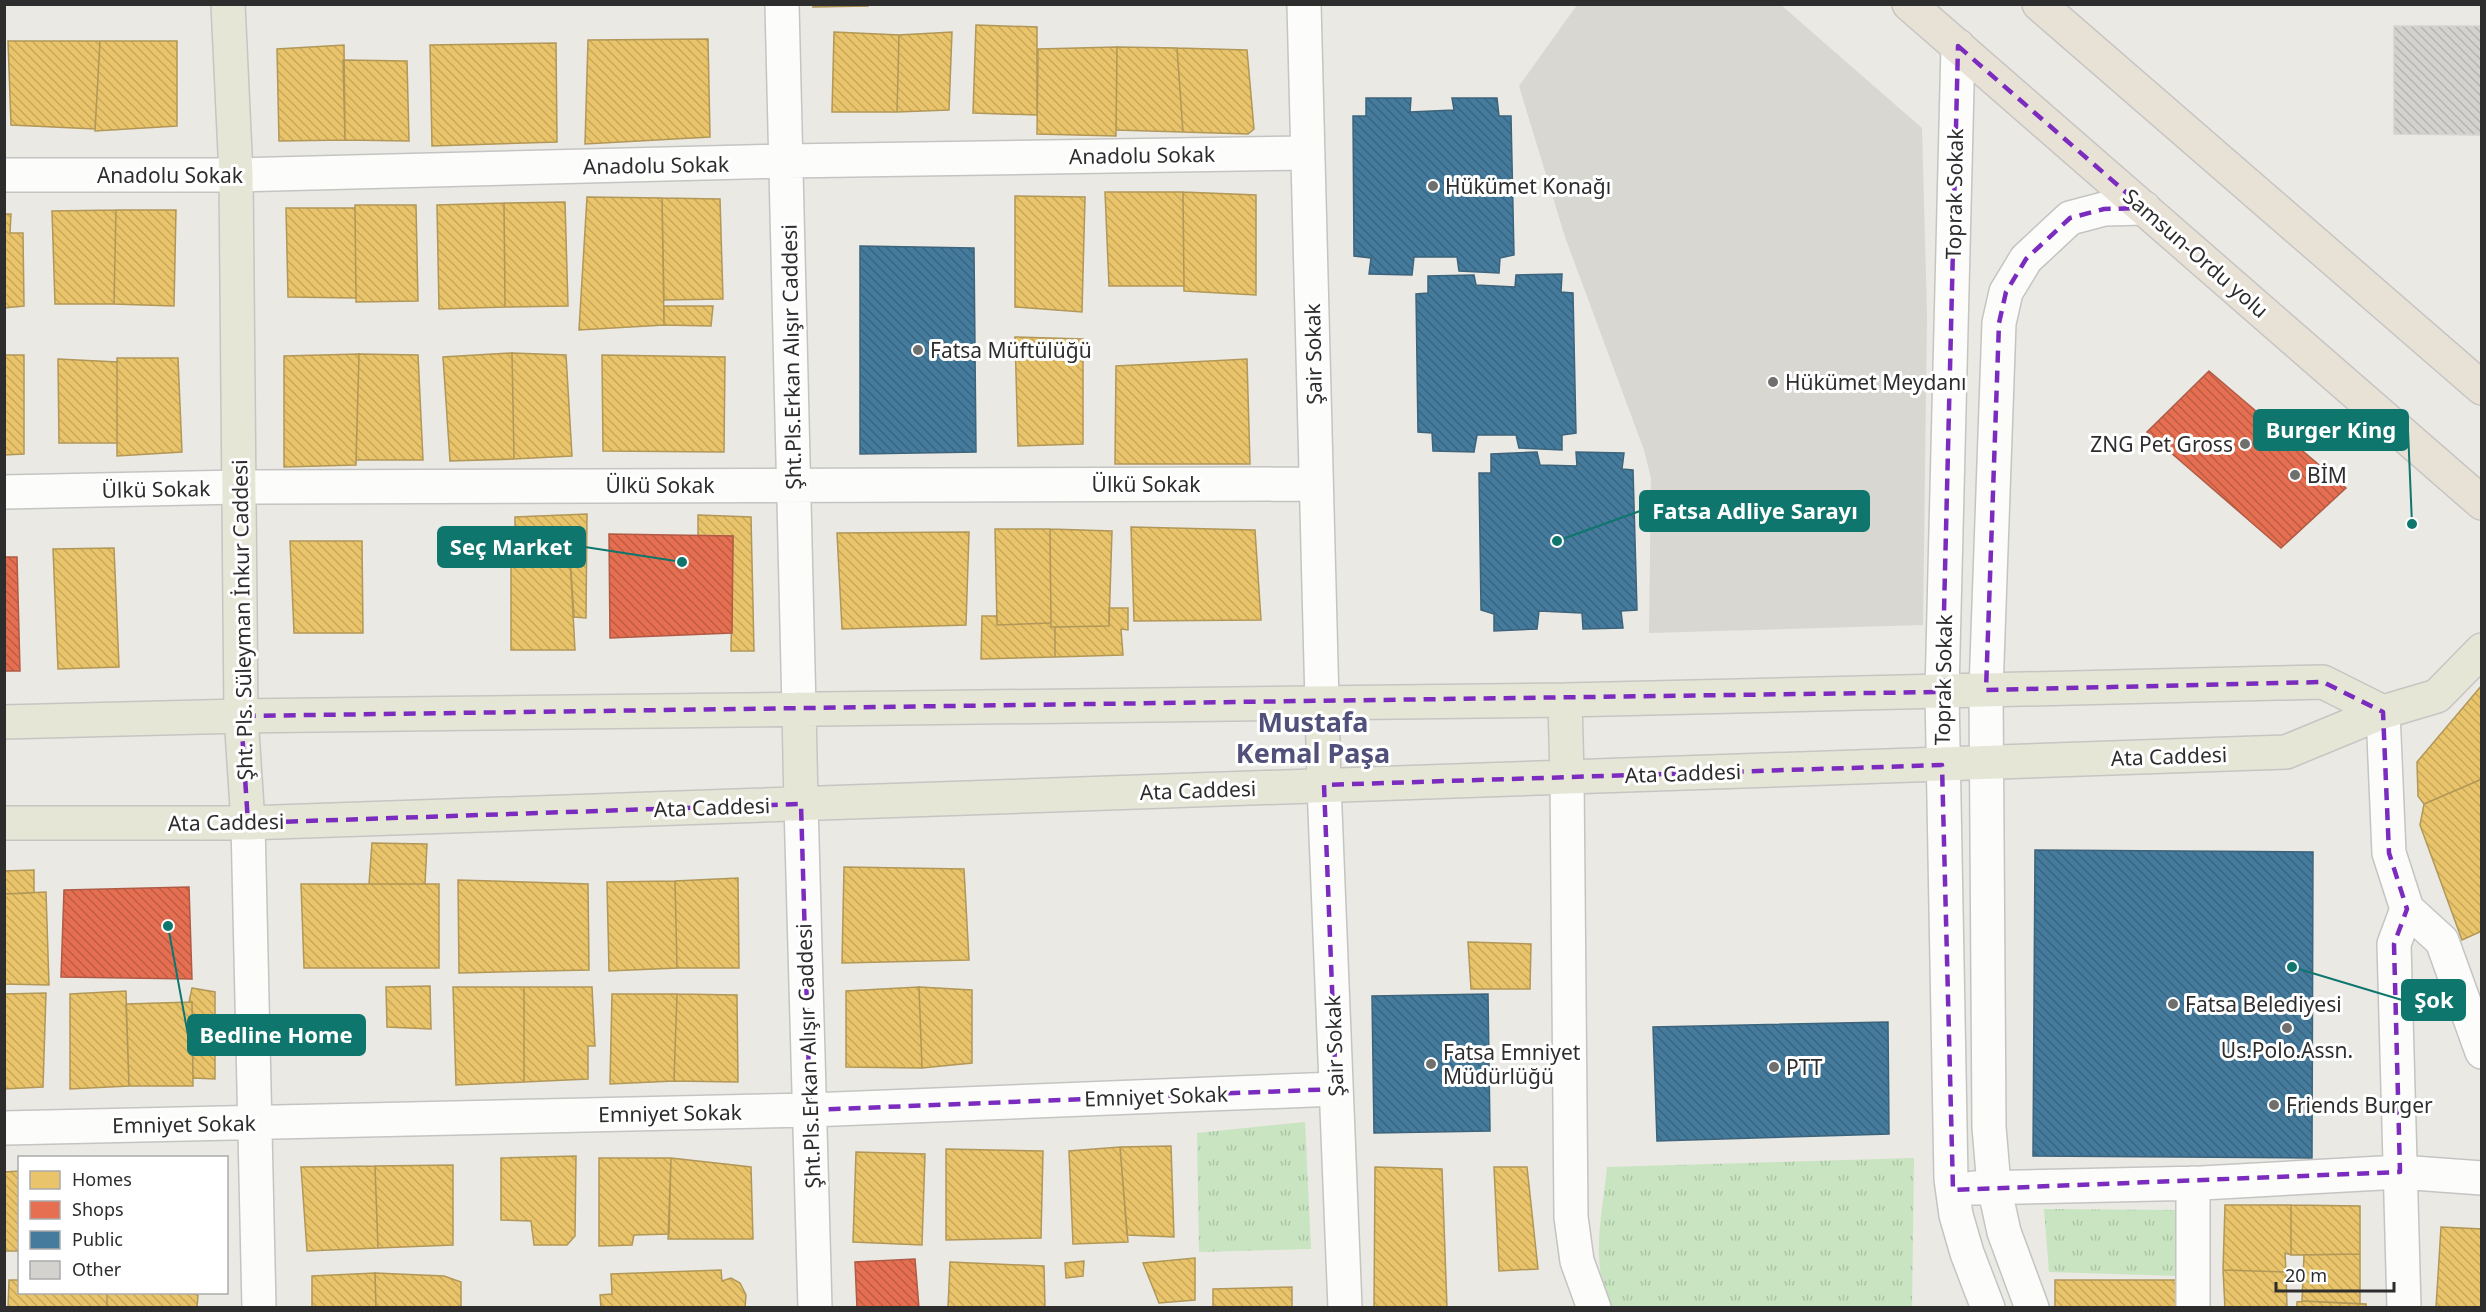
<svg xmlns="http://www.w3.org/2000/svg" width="2486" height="1312" font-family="'Noto Sans',sans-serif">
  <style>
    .grass { fill: url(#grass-tufts) }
    .plaza { fill: #d8d7d2 }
    .homes { fill: url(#homes-back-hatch); stroke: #b19758; stroke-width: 1.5 }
    .shops { fill: url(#shops-back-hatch); stroke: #af5b46; stroke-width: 1.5 }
    .public { fill: url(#public-back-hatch); stroke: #3e647b; stroke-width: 1.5 }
    .building { fill: url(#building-back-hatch); stroke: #d5d4d0; stroke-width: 1.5 }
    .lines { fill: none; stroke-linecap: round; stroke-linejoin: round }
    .minor-casing { stroke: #c4c4c3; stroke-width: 36 }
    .major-casing { stroke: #c6c5c3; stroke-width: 36 }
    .highway-casing { stroke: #c6c5c3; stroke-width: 36 }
    .minor { stroke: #fcfcfb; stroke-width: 33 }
    .major { stroke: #e6e6d7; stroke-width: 33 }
    .highway { stroke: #e8e1d6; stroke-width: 33 }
    .marked { fill: none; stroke: #7b2cbf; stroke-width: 4.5; stroke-dasharray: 12 8; stroke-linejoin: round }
    .poi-dot { fill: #6f6f6d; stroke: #fff; stroke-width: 2 }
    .labels { text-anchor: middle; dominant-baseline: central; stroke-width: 6; stroke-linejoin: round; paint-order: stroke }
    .street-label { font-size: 21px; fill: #2d2d2d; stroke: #fff }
    .poi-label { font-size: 21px; fill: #2d2d2d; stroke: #fff; text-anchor: start }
    .district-label { font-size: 27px; font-weight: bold; fill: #51507b; stroke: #fff }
    .leader { fill: none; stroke: #0f766e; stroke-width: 2 }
    .callout-dot { fill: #0f766e; stroke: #fff; stroke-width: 2 }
    .callout { fill: #0f766e; stroke: #0f766e; stroke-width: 2 }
    .callout-label { font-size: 22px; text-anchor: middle; font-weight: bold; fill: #fff }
  </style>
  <defs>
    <pattern id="grass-tufts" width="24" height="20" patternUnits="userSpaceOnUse" patternTransform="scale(1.5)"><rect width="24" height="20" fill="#c8e4c0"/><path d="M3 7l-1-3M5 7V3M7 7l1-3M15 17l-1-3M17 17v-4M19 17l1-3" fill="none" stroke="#acc4a5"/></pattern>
    <pattern id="homes-back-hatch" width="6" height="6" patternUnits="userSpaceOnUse" patternTransform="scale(1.5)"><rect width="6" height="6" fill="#e9c46a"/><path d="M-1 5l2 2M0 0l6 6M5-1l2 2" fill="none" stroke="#c8a95c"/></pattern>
    <pattern id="shops-back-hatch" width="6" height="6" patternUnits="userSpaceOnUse" patternTransform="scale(1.5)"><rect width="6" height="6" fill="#e76f51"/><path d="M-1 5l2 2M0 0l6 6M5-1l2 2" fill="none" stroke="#bc5c44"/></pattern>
    <pattern id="public-back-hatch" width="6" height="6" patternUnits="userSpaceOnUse" patternTransform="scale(1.5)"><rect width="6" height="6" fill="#457b9d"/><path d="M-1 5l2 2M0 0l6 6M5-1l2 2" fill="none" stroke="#3a6580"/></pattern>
    <pattern id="building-back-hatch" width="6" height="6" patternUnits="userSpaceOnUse" patternTransform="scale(1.5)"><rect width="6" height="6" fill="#d3d2ce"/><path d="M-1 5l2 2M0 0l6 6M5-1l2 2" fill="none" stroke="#b5b5b1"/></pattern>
  </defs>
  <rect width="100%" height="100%" fill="#eae9e4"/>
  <!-- grass -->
  <path class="grass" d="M1305,1122L1311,1249L1199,1252L1197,1133Z
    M1914,1158L1912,1307L1613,1308C1588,1267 1603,1212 1607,1167Z
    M2044,1209L2180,1210L2181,1276L2049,1272Z"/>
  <!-- plaza -->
  <path class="plaza" d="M1577,5H1781L1922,128L1927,314L1923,625L1649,633L1651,478L1644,450L1565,237L1519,86Z"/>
  <!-- homes -->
  <path class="homes" d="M813,4H868V6L813,7Z
    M976,25L1037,27V115L973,113Z
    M834,32L899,35L897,112H832Z
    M952,32L949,110L897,112L899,35Z
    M708,39L710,137L585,144L588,40Z
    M8,41H100L95,129L11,125Z
    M100,41H177V126L95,131Z
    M556,43L557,142L432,146L430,45Z
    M344,45L345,140L279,141L277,49Z
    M1117,47L1116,136L1037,134L1038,49Z
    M1117,47L1177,48L1183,132L1116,130Z
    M1177,48L1247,50L1254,129L1248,134L1183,132Z
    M343,60L407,61L409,141L345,140Z
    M1105,192H1183L1184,286H1109Z
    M1183,192L1256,195V295L1184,291Z
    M1015,196L1085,197L1082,312L1015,307Z
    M587,197L662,198L664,325L579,330Z
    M662,198L720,199L723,299L664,300Z
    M565,202L568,306L505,307L504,203Z
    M504,203L505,307L439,309L437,205Z
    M355,205H416L418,301L356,302Z
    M286,208H355L356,298L288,297Z
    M116,210L114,304H55L52,211Z
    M116,210H176L174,306L114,304Z
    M4,214H11L10,233H23L24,306L4,308Z
    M664,306H713L711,326L664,325Z
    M1015,337L1083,339V444L1018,446Z
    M512,353L514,459L450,461L443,357Z
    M512,353L566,355L572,456L514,459Z
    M359,354L356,465L284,467V356Z
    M359,354L418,355L423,460H356Z
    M4,355H24V454L4,455Z
    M602,355L725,357L724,452L603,451Z
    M117,358H178L182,452L117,456Z
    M58,359L117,362V443H59Z
    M1247,359L1250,464H1115L1116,366Z
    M587,514L586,618L574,617L569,540H515V517Z
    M698,515L751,517L754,651H731L733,536H698Z
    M1131,527L1255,530L1261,620L1134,621Z
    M995,529H1050L1051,623L997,625Z
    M1050,529L1112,531L1109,626L1051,627Z
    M969,532L966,625L842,629L837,533Z
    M511,540H569L575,650H511Z
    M290,541H362L363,633H294Z
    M114,548L119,667L58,669L53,549Z
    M1109,608H1128V630L1121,629L1123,655L1055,657V627L1109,626Z
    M982,616H997V625L1051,623V627H1055V657L981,659Z
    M2482,685V779L2424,804L2418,796L2417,762Z
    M2482,779V931L2462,940L2420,825L2424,804Z
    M372,843L427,844L425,884H369Z
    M844,867L964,869L969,960L842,963Z
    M34,870V893L4,894V871Z
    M738,878L739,968H677L675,881Z
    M458,880L588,884L589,970L459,973Z
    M675,881L677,968L609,971L607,882Z
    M301,884H439V968H304Z
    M46,892L49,985L4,984V894Z
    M1468,942L1531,944L1530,989H1471Z
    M430,986L431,1029L387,1027L386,987Z
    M453,987H524V1082L456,1085Z
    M524,987H592L595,1046H588V1079L524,1082Z
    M919,987L922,1068L846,1067V991Z
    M919,987L972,990V1063L922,1068Z
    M192,988L215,992V1079L193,1078L192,1002H189Z
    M126,991L129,1086L70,1089V994Z
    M46,993L43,1087L4,1089V994Z
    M612,994H677L674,1081L610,1084Z
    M677,994L737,995L738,1082L674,1081Z
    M192,1002L193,1086H129L126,1004Z
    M1171,1146L1174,1237L1127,1235L1120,1147Z
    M1120,1147L1128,1242L1073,1244L1069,1151Z
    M946,1149L1043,1151L1041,1238L946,1240Z
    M856,1152L925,1154L922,1245L853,1242Z
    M576,1156L575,1236L567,1245H534L531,1221L501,1220V1158Z
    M599,1158H671L669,1234L634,1235L632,1245L599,1246Z
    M671,1158L751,1167L753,1239H668Z
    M453,1165V1245L378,1248L375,1166Z
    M375,1166L378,1248L307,1251L301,1167Z
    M1375,1167L1442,1169L1447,1308H1374Z
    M1494,1167H1527L1538,1269L1499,1271Z
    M20,1171V1251H4V1172Z
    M2225,1205H2291V1255L2285,1253L2286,1272L2223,1270Z
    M2291,1205L2360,1206V1254L2291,1255Z
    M2441,1227L2482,1229V1308H2436Z
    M2360,1254V1304L2302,1301L2304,1255Z
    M1195,1258V1300L1159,1303L1143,1263Z
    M1084,1261L1083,1276L1066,1278L1065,1263Z
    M950,1262L1044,1266L1045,1308H948Z
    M721,1270L722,1281L731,1278L740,1283L746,1295L745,1308H601L600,1295L612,1294L611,1274Z
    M2223,1270L2286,1272L2287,1308H2225Z
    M375,1273L376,1308H312V1276Z
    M375,1273L444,1276L461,1282V1308H376Z
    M9,1280H20V1292H107V1308H8Z
    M2055,1280H2184L2183,1308H2055Z
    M1292,1287V1308H1213V1289Z
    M107,1292H185L198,1295L197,1308H107Z
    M2305,1301L2366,1304V1308H2297V1302Z"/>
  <!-- shops -->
  <path class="shops" d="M2209,371L2346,488L2281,548L2147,432Z
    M609,534L733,536L732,633L610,638Z
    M4,557H17L20,671H4Z
    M189,887L192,979L61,977L64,890Z
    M915,1259L919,1308H857L855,1262Z"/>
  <!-- public -->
  <path class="public" d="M1366,98H1411L1410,112L1454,110L1452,98H1497L1499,116H1511L1514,255L1500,258L1499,273L1459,271L1457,257H1414L1412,275L1369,274L1371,258L1354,256L1353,116H1366Z
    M860,246L974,248L976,452L860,454Z
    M1562,274L1561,292L1573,293L1576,433L1562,435V450L1519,448L1516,435H1477L1474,452L1433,451L1432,433L1418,432L1416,294L1428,293V276L1474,275L1476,285L1515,287L1516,275Z
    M1537,452L1540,465L1577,466L1576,452L1624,453L1622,469L1633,470L1637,610L1621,611L1623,628L1583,629L1582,613L1539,611L1537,629L1494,631V614L1481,610L1479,473H1491V454Z
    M2035,850L2313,852L2312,1158L2033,1156Z
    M1488,994L1490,1131L1374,1133L1372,996Z
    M1888,1022L1889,1134L1657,1141L1653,1027Z"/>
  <!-- building -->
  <path class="building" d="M2394,26H2482V135L2394,134Z"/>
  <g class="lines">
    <!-- minor casing -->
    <g class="minor-casing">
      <path id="minor" d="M782,4L799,709
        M1304,4L1322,703
        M1958,46L1942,692L1951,1179L1956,1215L1967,1253L1988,1308
        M4,175H236L786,161L1308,153
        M4,492L239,487L1316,484
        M2383,712L2389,853L2407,909L2442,941L2482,1052
        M1567,777L1571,1217L1577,1261L1594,1308
        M1324,785L1345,1308
        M801,804L815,1308
        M248,823L259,1308
        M4,1128L810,1110L1336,1089
        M2193,1183V1308
        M1973,1188L2202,1183L2400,1172L2482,1178
        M2032,1308L2004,1232L1994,1186L1989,1127L1986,690L1999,323L2006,292L2026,259L2070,218L2104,209L2144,208
        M2404,1308L2394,944L2407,909"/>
    </g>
    <!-- major casing -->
    <g class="major-casing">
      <path id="major" d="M228,4L236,175L241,716L248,823
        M1565,700L1567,777
        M1322,703L1324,785
        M799,709L801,804
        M4,722L241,716L1565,700L2323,682L2383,712
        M4,823H248L2286,752L2383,712L2437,696L2482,650"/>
    </g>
    <!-- highway casing -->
    <g class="highway-casing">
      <path id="highway" d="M1909,4L2482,503
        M2039,4L2482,388"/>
    </g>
    <!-- minor -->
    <use href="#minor" class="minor"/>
    <!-- major -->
    <use href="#major" class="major"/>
    <!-- highway -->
    <use href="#highway" class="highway"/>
  </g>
  <!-- marked area -->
  <path class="marked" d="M1958,46L2144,208L2104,209L2070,218L2026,259L2006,292L1999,323L1986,690L2323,682L2383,712L2389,853L2407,909L2394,944L2400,1172L1953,1190L1942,765L1324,785L1336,1089L810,1110L801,804L248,823L241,716L1942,692Z"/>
  <!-- markers -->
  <g class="poi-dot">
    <circle cx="1433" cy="186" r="6"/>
    <circle cx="918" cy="350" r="6"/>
    <circle cx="1773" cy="382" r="6"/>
    <circle cx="2245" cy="444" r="6"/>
    <circle cx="2295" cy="475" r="6"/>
    <circle cx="2173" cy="1004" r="6"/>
    <circle cx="2287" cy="1028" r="6"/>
    <circle cx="1431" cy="1064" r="6"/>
    <circle cx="1774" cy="1067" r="6"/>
    <circle cx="2274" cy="1105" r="6"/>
  </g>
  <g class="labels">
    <!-- street labels -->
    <g class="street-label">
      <text transform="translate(1142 155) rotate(-1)">Anadolu Sokak</text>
      <text transform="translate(656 165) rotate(-1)">Anadolu Sokak</text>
      <text x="170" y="175">Anadolu Sokak</text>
      <text transform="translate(1954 194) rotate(-89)">Toprak Sokak</text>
      <text transform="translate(2196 253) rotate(41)">Samsun-Ordu yolu</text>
      <text transform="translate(1313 354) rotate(-91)">Şair Sokak</text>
      <text transform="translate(791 357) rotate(-91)">Şht.Pls.Erkan Alışır Caddesi</text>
      <text x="1146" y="484">Ülkü Sokak</text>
      <text x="660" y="485">Ülkü Sokak</text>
      <text transform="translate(156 489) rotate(-1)">Ülkü Sokak</text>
      <text transform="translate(242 620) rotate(-91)">Şht. Pls. Süleyman İnkur Caddesi</text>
      <text transform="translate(1943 680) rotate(-89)">Toprak Sokak</text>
      <text transform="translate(2169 756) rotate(-2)">Ata Caddesi</text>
      <text transform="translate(1683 773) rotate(-2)">Ata Caddesi</text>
      <text transform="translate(1198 790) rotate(-2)">Ata Caddesi</text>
      <text transform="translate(712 807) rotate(-2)">Ata Caddesi</text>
      <text transform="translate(226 822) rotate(-1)">Ata Caddesi</text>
      <text transform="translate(1334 1046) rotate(-92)">Şair Sokak</text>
      <text transform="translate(808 1056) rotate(-92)">Şht.Pls.Erkan Alışır Caddesi</text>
      <text transform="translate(1156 1096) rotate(-2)">Emniyet Sokak</text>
      <text transform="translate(670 1113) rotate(-1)">Emniyet Sokak</text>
      <text transform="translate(184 1124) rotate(-1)">Emniyet Sokak</text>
    </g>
    <!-- poi labels -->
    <g class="poi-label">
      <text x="1445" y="186">Hükümet Konağı</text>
      <text x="930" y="350">Fatsa Müftülüğü</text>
      <text x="1785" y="382">Hükümet Meydanı</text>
      <text x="2233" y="444" text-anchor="end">ZNG Pet Gross</text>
      <text x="2307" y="475">BİM</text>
      <text x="2185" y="1004">Fatsa Belediyesi</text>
      <text x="2287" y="1050" text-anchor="middle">Us.Polo.Assn.</text>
      <text x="1443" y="1052">Fatsa Emniyet<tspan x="1443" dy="24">Müdürlüğü</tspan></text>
      <text x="1786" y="1067">PTT</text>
      <text x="2286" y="1105">Friends Burger</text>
    </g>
    <!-- district labels -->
    <g class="district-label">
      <text x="1313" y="721">Mustafa<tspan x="1313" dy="31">Kemal Paşa</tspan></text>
    </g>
  </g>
  <!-- callouts -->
  <path class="leader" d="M2412 524L2408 430M1557 541L1640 511M682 562L585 547M2292 967L2402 1000M168 926L188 1035"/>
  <g class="callout-dot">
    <circle cx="2412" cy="524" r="6"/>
    <circle cx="1557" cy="541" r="6"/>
    <circle cx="682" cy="562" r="6"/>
    <circle cx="2292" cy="967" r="6"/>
    <circle cx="168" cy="926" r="6"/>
  </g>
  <g class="callout">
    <rect x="2254" y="410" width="154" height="40" rx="6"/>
    <rect x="1640" y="491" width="229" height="40" rx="6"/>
    <rect x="438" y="527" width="147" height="40" rx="6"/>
    <rect x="2402" y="980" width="63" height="40" rx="6"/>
    <rect x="188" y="1015" width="177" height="40" rx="6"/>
  </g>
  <g class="callout-label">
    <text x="2331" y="438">Burger King</text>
    <text x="1755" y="519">Fatsa Adliye Sarayı</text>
    <text x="511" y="555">Seç Market</text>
    <text x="2434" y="1008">Şok</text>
    <text x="276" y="1043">Bedline Home</text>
  </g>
  <!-- border -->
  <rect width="2486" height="1312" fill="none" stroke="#2d2d2d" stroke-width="12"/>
  <!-- legend -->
  <rect x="18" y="1156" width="210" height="138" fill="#ffffff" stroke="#ababab" stroke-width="1.5"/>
  <rect x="30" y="1171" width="30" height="18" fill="#e9c46a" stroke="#ababab" stroke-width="1.5"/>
  <text x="72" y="1186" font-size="18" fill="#2d2d2d">Homes</text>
  <rect x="30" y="1201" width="30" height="18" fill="#e76f51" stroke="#ababab" stroke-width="1.5"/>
  <text x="72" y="1216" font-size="18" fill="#2d2d2d">Shops</text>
  <rect x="30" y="1231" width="30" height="18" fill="#457b9d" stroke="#ababab" stroke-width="1.5"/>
  <text x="72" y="1246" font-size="18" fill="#2d2d2d">Public</text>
  <rect x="30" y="1261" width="30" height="18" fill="#d3d2ce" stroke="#ababab" stroke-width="1.5"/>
  <text x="72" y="1276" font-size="18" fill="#2d2d2d">Other</text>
  <!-- scale -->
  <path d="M2276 1282v9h118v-9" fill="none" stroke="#2d2d2d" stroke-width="3"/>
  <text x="2285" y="1282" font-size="18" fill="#2d2d2d" stroke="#ffffff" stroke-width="4.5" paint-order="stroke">20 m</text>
</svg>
